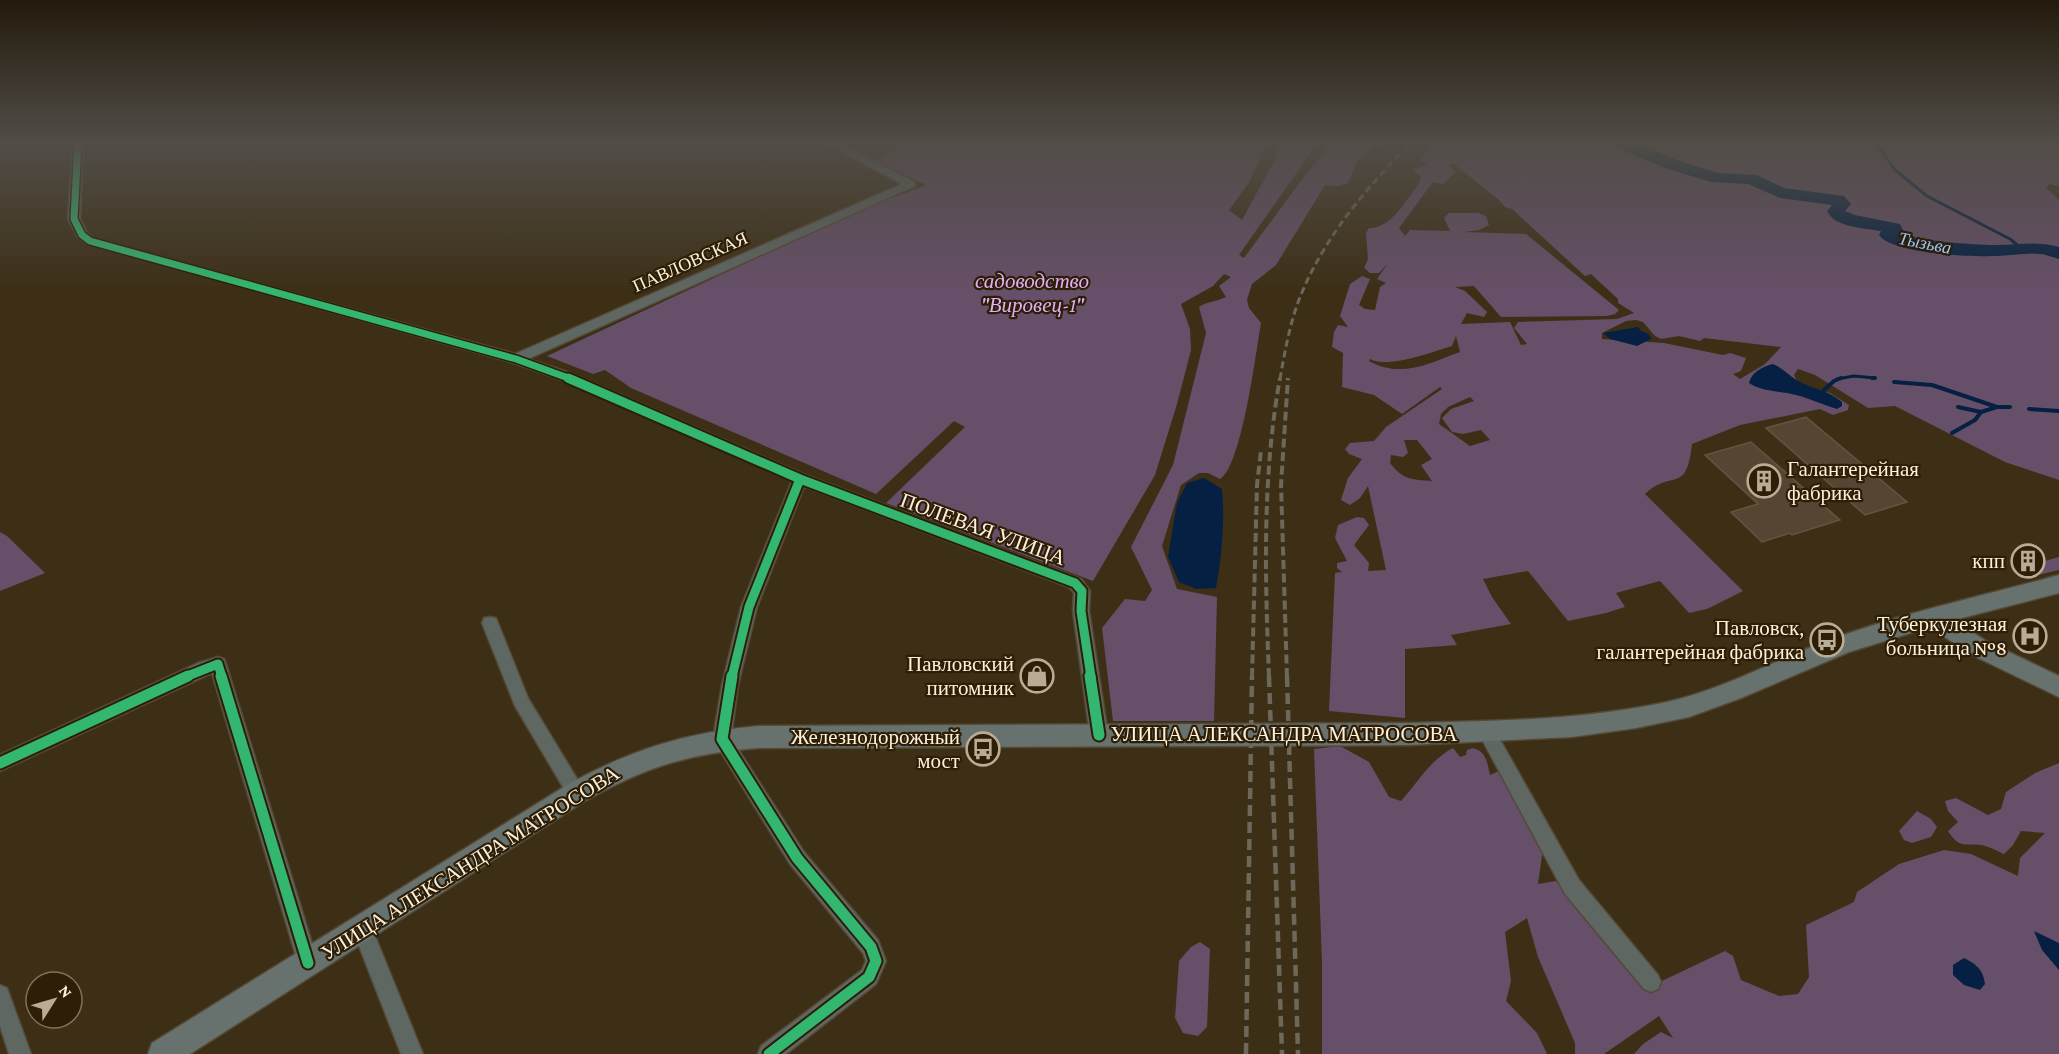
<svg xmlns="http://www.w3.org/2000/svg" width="2059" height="1054" font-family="'Crimson Pro',serif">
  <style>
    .green { fill: #664f68; fill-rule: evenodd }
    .water { fill: #052043 }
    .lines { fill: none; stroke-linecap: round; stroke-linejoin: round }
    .stream-far1 { stroke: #052043; stroke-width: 3 }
    .stream { stroke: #052043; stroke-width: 4 }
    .river { fill: #052043; fill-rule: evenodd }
    .building { fill: #554633; stroke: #655441; stroke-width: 1.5 }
    .street-casing { stroke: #554935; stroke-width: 3 }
    .secondary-casing { stroke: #554935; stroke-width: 3 }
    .street { fill: #5f6763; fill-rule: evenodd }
    .secondary { fill: #67716e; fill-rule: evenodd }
    .rail-far2 { stroke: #6c685a; stroke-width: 3; stroke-dasharray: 7 4; stroke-linecap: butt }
    .rail-far1 { stroke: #6c685a; stroke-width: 4; stroke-dasharray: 9 4.5; stroke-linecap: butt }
    .rail { stroke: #6c685a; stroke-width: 4.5; stroke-dasharray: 11 6; stroke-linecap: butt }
    .cycleway-far2-casing { stroke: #2c1e07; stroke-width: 10 }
    .cycleway-far1-casing { stroke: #2c1e07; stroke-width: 13 }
    .cycleway-casing { stroke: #2c1e07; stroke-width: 15 }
    .cycleway-far2 { stroke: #33b770; stroke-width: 7 }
    .cycleway-far1 { stroke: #33b770; stroke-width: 9 }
    .cycleway { stroke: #33b770; stroke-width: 11 }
    .labels { text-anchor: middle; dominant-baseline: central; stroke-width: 4.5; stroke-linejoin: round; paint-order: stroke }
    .far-water-label { font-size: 18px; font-style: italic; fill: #9ac3fb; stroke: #2c1e07 }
    .far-street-label { font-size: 18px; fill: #feefd8; stroke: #2c1e07 }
    .park-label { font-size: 21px; font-style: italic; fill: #e4aef7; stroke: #2c1e07 }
    .poi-label { font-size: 21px; fill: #feefd8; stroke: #2c1e07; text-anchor: end }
    .street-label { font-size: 21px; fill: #feefd8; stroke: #2c1e07 }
  </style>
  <rect width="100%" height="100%" fill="#3d2f16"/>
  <!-- green -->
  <path class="green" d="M901,143H1267L1250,181L1229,210L1242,220L1273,163L1280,143L1316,145L1239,255L1244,258L1303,178L1331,143H1379L1356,163L1348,183L1338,186L1325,185L1276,265L1252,284L1247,300L1249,308L1261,323C1256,351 1242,466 1220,479L1208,473H1199L1181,485L1162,546L1177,589L1217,597L1214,721H1113L1102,628L1125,599L1145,601L1152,590L1131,547L1173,465L1206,333L1199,307C1208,301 1216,302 1226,297L1219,286L1231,277L1224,274L1213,286L1181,304L1190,329L1191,350L1177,404L1155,475L1093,581L886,503L965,427L954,421L876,494L631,388L605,370L593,374L547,356L855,212L926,185L875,160Z
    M1436,143H2059V186L2049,184L2046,188L2059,200V480L2005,462L1895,406L1868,408L1815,375L1798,369L1794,375L1799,385L1830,393L1849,405L1848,410L1833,415L1820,409L1740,425L1692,444C1686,496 1673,468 1645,494L1743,591L1707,609L1689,613L1660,581L1616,593L1625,607L1606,613L1568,621L1528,571L1483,579L1492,597L1511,624L1451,635L1457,645L1405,649V718L1329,711L1335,573L1342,572L1337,568V563L1347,561L1335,538L1338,525L1357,517L1364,518L1369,525L1354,545L1369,563L1368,571L1386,570L1368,486L1360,498L1350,505L1341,500L1348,478L1362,459L1349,454L1345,449L1350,443L1374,441L1386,427L1442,389L1440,387L1402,414L1374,395L1342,387L1343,353L1332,347L1334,332L1338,325L1348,327L1340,316L1350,284L1362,276L1370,279L1359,305L1365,309L1375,310L1380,287L1386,283L1377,279L1388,263L1379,273H1370L1364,268L1368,259L1366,233L1369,228C1392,228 1405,201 1418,185L1421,177L1413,169L1427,165L1419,159ZM1453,163L1499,200L1505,207L1512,209L1585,276L1591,274L1618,299V303L1634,313L1617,319L1518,322L1514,328L1527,344L1521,345L1510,322L1461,324L1467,313L1484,317L1487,312L1465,291L1455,287L1474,286L1501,317L1607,316L1615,314L1619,310L1526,234L1464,232L1479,230L1489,225L1486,216L1478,213H1449L1444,218L1450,231L1410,230L1405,236L1399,228L1433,182L1443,184L1455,172L1450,165ZM1636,320L1643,322L1655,336L1661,339L1679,336L1700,341L1704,338L1781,347L1765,364L1740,379L1733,374L1741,371L1746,358L1730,353L1723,355L1664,343L1602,339V333L1626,321ZM1456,336L1460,352C1430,363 1401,379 1369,361L1370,359C1388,369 1432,352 1452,346ZM1470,397L1474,401L1451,409L1442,418L1452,432L1463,434L1481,430L1490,440L1470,446L1439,424L1441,414L1448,407ZM1404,440H1417L1432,459L1421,465L1432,481C1412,480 1402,479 1390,463L1391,455L1403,457L1408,453Z
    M0,532L7,536L45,573L0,591Z
    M2059,557V570L2038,575L2027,566Z
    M1340,746L1369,762L1389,797L1401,801C1419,781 1429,761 1453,748L1460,757L1466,755L1467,750L1473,748C1487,752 1487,763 1490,775L1501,770L1543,848L1538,884L1556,881L1645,989L1725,951L1733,956L1741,980L1779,996L1798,994L1809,977L1806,925L1854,902L1857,892L1899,864L1944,850L1971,854L2018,876L2020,858L2045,833L2021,831L2013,845L2004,854C1997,851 1988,846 1981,845C1963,843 1960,849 1948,831L1958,822L1948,811L1945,801L1956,798L1988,815L2001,809L2006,792L2035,773L2059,763V1054H1634L1643,1044L1661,1032L1673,1038L1659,1016L1604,1054H1575V1043L1538,957L1527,918L1505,932L1511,981L1506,1001L1537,1033L1547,1054H1322V962L1314,749Z
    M1917,811L1931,819L1937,827L1931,837L1912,843L1904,840L1899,831Z
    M1200,942L1210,949L1207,1027L1198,1036L1183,1033L1175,1018L1179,961L1191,947Z"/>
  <!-- water -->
  <path class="water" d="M1638,327L1641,331L1649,334L1651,339L1637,346L1610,339L1603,333Z
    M1773,364C1783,368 1789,376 1798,381C1813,389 1828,390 1842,402V406L1837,409C1823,405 1809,398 1796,395C1781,391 1762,392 1749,383C1751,373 1763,366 1773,364Z
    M1204,478L1222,489C1225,523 1222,554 1216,588L1196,589L1179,582L1168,557L1177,503L1187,483Z
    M2034,931L2059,943V970L2042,950Z
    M1964,958C1976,964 1983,969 1985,984L1980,990L1964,985L1953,975V965Z"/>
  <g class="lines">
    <!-- stream-far1 -->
    <path class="stream-far1" d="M1876,143L1895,170L1927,196L2010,239L2021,248
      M1837,379L1854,376L1875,378"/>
    <!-- stream -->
    <path class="stream" d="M1872,378H1875
      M1894,382L1932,385L1997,407
      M1824,390L1834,381L1841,378
      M1958,407L1981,412L1997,407H2010
      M2029,409L2059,411
      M1952,433L1975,420L1981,412"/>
    <!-- river -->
    <path class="river" d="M1614,143H1637L1677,160L1718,173L1757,175L1784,188L1844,196L1851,204L1845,211L1855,215L1900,224L1904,232L1902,235C1931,241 1960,244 1990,245C2015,246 2034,240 2059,247V259C2053,257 2047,255 2041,254C2026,252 2010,256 1995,256C1972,257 1892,254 1879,235L1881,231C1865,228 1835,228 1827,211L1832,205L1780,198L1748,184L1711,182L1665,168L1616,147Z"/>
  </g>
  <!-- building -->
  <path class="building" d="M1806,417L1907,502L1865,515L1766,428Z
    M1751,442L1840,520L1792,535L1790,533L1762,542L1731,512L1758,504L1705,455Z"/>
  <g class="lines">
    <!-- street casing -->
    <g class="street-casing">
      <path id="street" d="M73,143H83L80,219L87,233L94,239L515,354L902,184L825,143H839L915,182V186L528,359L567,372L805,475L1081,579L1090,591L1089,611L1108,735L1105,740L1099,743L1093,740L1090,735L1073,611L1074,593L1069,587L804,486L757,607L738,685L731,738L804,852L878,940L886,961L876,984L786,1054H758L761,1046L862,970L866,961L863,953L790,864L713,739L722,685L741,607L792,481L557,378L511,362L86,243L78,237L68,219Z
        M490,617L496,618L528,698L582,787L585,793L582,799L576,801L570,799L515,706L482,623L484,618Z
        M218,657L224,659L226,664L318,963L315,970L308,973L301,970L298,963L212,673L0,771V755L198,663Z
        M1487,724L1493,727L1579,880L1658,975L1661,982L1658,989L1651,992L1644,989L1565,894L1478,732L1481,727Z
        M362,918L369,921L423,1054H401L352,928L355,921Z
        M0,985L7,988L31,1054H9L0,1026Z"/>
    </g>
    <!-- secondary casing -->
    <g class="secondary-casing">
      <path id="secondary" d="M2059,575V593L1954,620L1986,641L2059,676V697L1970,654L1930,627L1849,652L1741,698L1689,717L1636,728L1572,737L1410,745L759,748C690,753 645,767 585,801L190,1054H148L152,1043L567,785C630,750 687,732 759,726L1410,723C1496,721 1583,720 1667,702C1725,689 1777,659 1832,639C1906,612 1983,596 2059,575Z"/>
    </g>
    <!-- street -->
    <use href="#street" class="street"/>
    <!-- secondary -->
    <use href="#secondary" class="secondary"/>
    <!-- rail-far2 -->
    <path class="rail-far2" d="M1280,379C1285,350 1291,317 1303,290C1327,234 1368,186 1411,143"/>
    <!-- rail-far1 -->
    <path class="rail-far1" d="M1252,677L1257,485L1261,451
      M1269,677C1265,577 1262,477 1280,378
      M1287,677L1281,485L1288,378"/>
    <!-- rail -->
    <path class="rail" d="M1269,676L1282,1054
      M1287,676L1298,1054
      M1246,1054L1252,676"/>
    <!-- cycleway-far2 casing -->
    <g class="cycleway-far2-casing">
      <path id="cycleway-far2" d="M78,143L74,219L82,235L90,241L516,359L571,379"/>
    </g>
    <!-- cycleway-far1 casing -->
    <g class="cycleway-far1-casing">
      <path id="cycleway-far1" d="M568,378L800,479L1075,583L1082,591L1081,611L1091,677
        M185,677L218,664L222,677
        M732,677L749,607L800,479"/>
    </g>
    <!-- cycleway casing -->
    <g class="cycleway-casing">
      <path id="cycleway" d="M221,676L308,963
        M732,676L722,739L797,858L871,947L876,961L869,977L769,1054
        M1090,676L1099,735
        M0,763L188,676"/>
    </g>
    <!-- cycleway-far2 -->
    <use href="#cycleway-far2" class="cycleway-far2"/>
    <!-- cycleway-far1 -->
    <use href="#cycleway-far1" class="cycleway-far1"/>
    <!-- cycleway -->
    <use href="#cycleway" class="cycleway"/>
  </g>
  <!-- sky -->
  <linearGradient id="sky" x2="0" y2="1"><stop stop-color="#221a0c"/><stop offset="0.49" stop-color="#514d47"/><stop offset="1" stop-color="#514d47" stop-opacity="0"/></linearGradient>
  <rect width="2059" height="291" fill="url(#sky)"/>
  <!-- icons -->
  <defs>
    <g id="building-ring" transform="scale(1.725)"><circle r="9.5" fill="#2c1e07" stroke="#baac94" stroke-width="1.5"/><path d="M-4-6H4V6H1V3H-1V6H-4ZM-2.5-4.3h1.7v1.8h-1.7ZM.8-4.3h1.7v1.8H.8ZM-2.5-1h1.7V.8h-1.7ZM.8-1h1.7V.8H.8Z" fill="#baac94"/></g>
    <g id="hospital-ring" transform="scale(1.725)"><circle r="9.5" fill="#2c1e07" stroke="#baac94" stroke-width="1.5"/><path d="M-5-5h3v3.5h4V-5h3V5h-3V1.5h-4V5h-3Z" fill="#baac94"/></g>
    <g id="bus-ring" transform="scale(1.725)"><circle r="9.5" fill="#2c1e07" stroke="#baac94" stroke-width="1.5"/><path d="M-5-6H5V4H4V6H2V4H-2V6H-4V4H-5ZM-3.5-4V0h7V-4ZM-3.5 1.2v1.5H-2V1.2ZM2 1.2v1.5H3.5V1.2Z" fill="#baac94"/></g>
    <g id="shop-ring" transform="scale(1.725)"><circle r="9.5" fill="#2c1e07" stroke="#baac94" stroke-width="1.5"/><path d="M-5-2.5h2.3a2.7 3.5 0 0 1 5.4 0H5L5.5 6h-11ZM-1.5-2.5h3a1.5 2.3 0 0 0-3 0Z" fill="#baac94"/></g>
  </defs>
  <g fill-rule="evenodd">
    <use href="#building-ring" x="1764" y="481"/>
    <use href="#building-ring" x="2028" y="561"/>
    <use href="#hospital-ring" x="2030" y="636"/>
    <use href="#bus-ring" x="1827" y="640"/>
    <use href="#shop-ring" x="1037" y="676"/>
    <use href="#bus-ring" x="983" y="749"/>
  </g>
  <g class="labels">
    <!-- far-water labels -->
    <g class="far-water-label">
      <text transform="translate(1925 243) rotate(11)">Тызьва</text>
    </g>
    <!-- far-street labels -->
    <g class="far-street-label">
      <text transform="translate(690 262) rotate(-24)">ПАВЛОВСКАЯ</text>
    </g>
    <!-- park labels -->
    <g class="park-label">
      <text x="1032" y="281">садоводство<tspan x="1032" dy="24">"Вировец-1"</tspan></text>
    </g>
    <!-- poi labels -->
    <g class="poi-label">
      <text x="1787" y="469" text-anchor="start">Галантерейная<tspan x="1787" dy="24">фабрика</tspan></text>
      <text x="2005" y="561">кпп</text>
      <text x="2007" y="624">Туберкулезная<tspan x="2007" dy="24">больница №8</tspan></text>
      <text x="1804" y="628">Павловск,<tspan x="1804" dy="24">галантерейная фабрика</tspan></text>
      <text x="1014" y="664">Павловский<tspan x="1014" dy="24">питомник</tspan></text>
      <text x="960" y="737">Железнодорожный<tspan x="960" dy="24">мост</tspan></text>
    </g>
    <!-- street labels -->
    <g class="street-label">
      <text transform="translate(983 529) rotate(20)">ПОЛЕВАЯ УЛИЦА</text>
      <text x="1284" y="734">УЛИЦА АЛЕКСАНДРА МАТРОСОВА</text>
      <text transform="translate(470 863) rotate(-32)">УЛИЦА АЛЕКСАНДРА МАТРОСОВА</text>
    </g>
  </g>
  <!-- north arrow -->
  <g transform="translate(54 1000) rotate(53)"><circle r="28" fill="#2c1e07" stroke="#80725b" stroke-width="1.5"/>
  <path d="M0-4.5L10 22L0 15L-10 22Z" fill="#baac94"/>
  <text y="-9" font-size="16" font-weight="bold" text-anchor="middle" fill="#feefd8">N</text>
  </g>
</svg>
